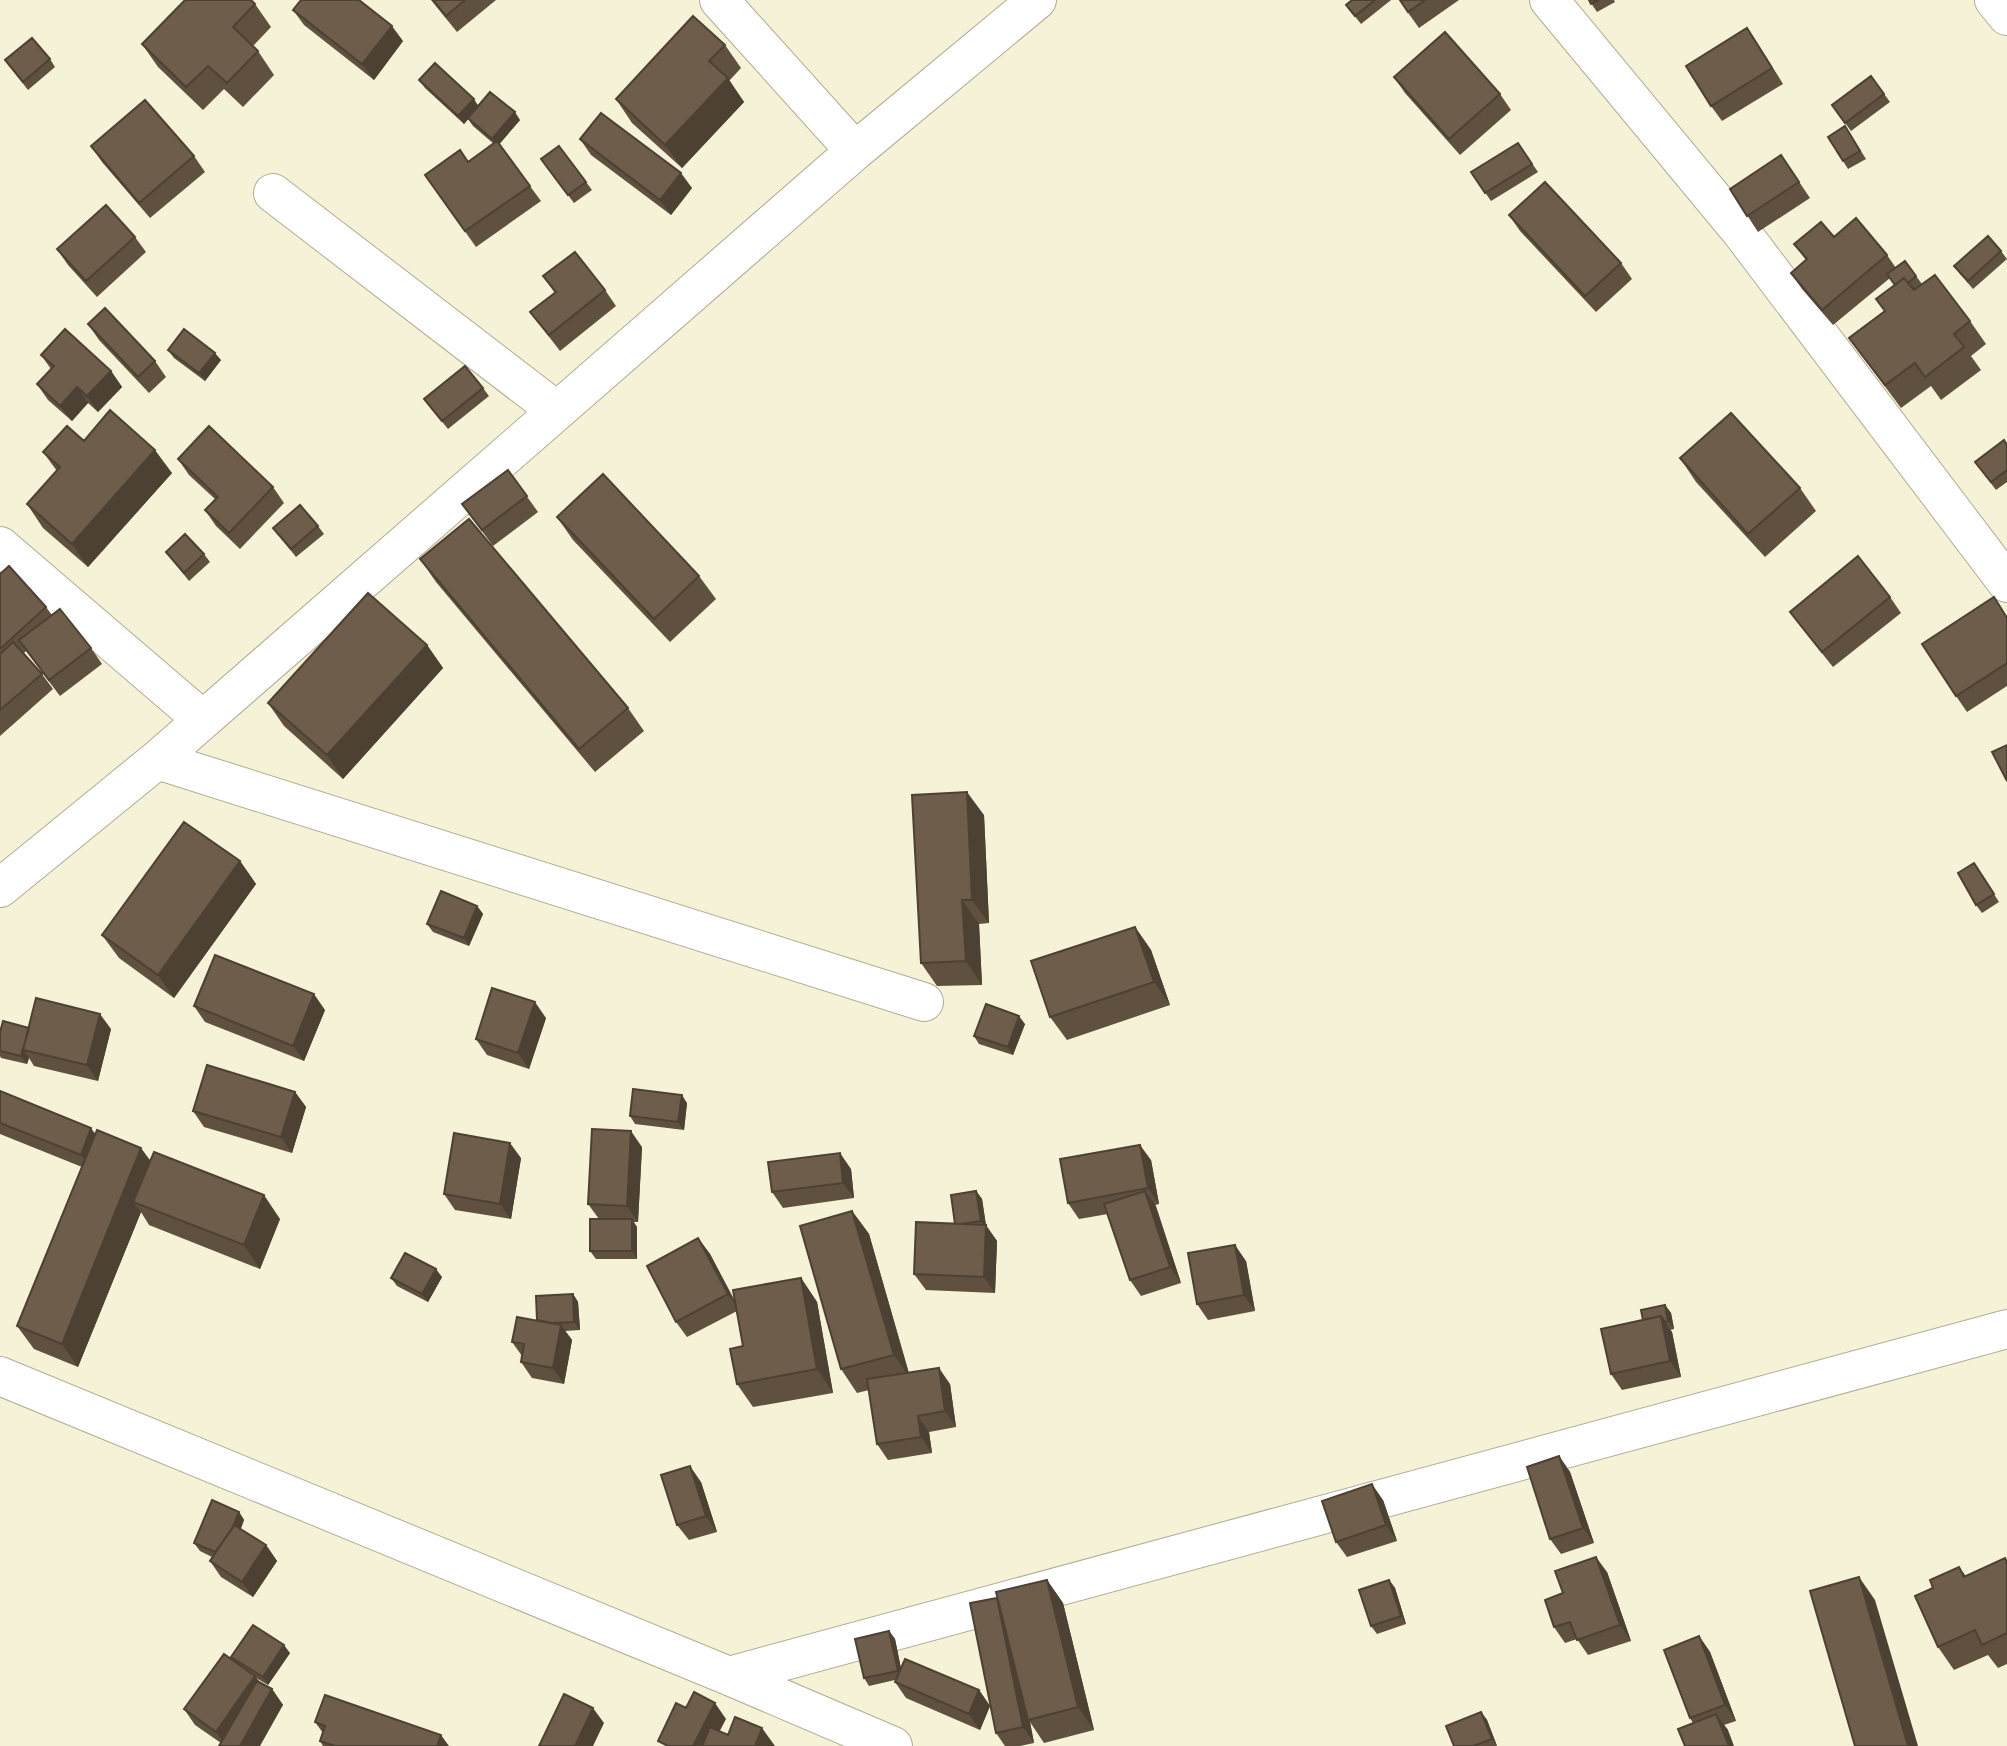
<svg xmlns="http://www.w3.org/2000/svg" width="2007" height="1746" font-family="'Source Sans 3',sans-serif">
  <style>
    .lines { fill: none; stroke-linecap: round; stroke-linejoin: round }
    .minor-casing { stroke: #b1ad94; stroke-width: 40 }
    .minor { stroke: #fff; stroke-width: 38 }
    .wall { fill: #5f5040 }
    .shaded-wall { fill: #4d4134 }
    .building { fill: #6e5d4b; stroke: #4d4134; stroke-width: 2 }
  </style>
  <rect width="100%" height="100%" fill="#f6f2d7"/>
  <g class="lines">
    <!-- minor casing -->
    <g class="minor-casing">
      <path id="minor" d="M719,0L855,151
        M1549,0L1742,233L2007,583
        M1994,0L2007,16
        M273,193L557,411
        M0,546L203,720
        M157,760L924,1002
        M0,888L157,760L855,151L1037,0
        M0,1376L729,1676L893,1746
        M729,1676L2007,1329"/>
    </g>
    <!-- minor -->
    <use href="#minor" class="minor"/>
  </g>
  <!-- wall -->
  <path class="wall" d="M431,0H496L457,32Z
    M1352,0H1391L1361,24L1346,5Z
    M1399,0H1459L1419,28Z
    M1589,0H1614L1615,2L1597,12Z
    M255,4L271,27L253,46L258,51L274,75L243,107L224,89L203,110L158,67L142,44Z
    M293,10L403,41L374,80L304,25Z
    M1747,28L1783,84L1722,121L1711,106Z
    M725,45L741,68L729,81L744,102L682,168L632,123L616,99Z
    M50,59L55,67L28,90L5,60Z
    M1871,76L1890,102L1851,131L1832,105Z
    M1394,77L1500,94L1511,110L1460,155L1405,93Z
    M419,80L478,105L520,120L499,144L541,201L476,247L425,175L468,162L494,144L473,126L468,119L464,124L425,88Z
    M1845,126L1866,159L1848,169L1843,161Z
    M580,139L692,188L671,215L591,155Z
    M1518,143L1538,172L1491,201L1471,172Z
    M91,146L194,156L205,172L150,218L102,162Z
    M559,146L592,190L574,203L541,159Z
    M1781,155L1810,198L1758,232L1730,189Z
    M1509,215L1621,263L1632,279L1596,312L1520,231Z
    M135,237L146,252L97,297L68,265L57,249Z
    M1834,237L1887,255L1896,268L1916,276L1922,284L1970,321L1986,344L1971,356L1981,370L1941,400L1931,386L1901,408L1849,338L1885,312L1876,299L1895,285L1890,278L1833,325L1802,289L1791,273L1806,260L1794,244Z
    M2001,251L2007,259L1973,289L1960,274L1954,266Z
    M543,276L605,290L616,306L560,351L530,312L555,293Z
    M88,324L155,361L166,377L149,393L99,340Z
    M168,350L221,360L205,381L174,358Z
    M41,355L111,371L122,387L98,412L88,403L72,421L48,400L37,384L51,369Z
    M483,388L489,396L448,429L424,399Z
    M84,441L172,473L88,567L43,528L27,504L57,471L43,452Z
    M2007,445V482L1996,490L1975,462Z
    M1680,458L1800,488L1816,511L1765,557L1696,482Z
    M178,459L273,487L284,503L240,549L216,526L205,510L215,499L189,475Z
    M508,470L538,512L493,546L462,504Z
    M557,517L699,576L716,599L670,642L573,540Z
    M318,526L324,534L296,557L273,528Z
    M166,552L204,554L210,562L189,581Z
    M420,559L628,708L644,731L595,772L436,582Z
    M0,574L46,607L52,615L91,648L102,664L60,696L26,651L24,653L42,674L53,689L0,736Z
    M1890,597L1901,613L1833,667L1801,627L1790,612Z
    M1994,597L2007,617V686L1967,712L1956,696Z
    M427,645L443,668L343,779L284,726L268,703Z
    M984,815L989,923L979,924L982,985L937,986L921,963Z
    M240,861L256,884L174,998L119,958L102,935Z
    M1974,863L1999,902L1982,913L1976,905Z
    M477,906L483,914L469,946L433,932L427,924Z
    M1135,927L1151,950L1170,1005L1067,1040L1050,1017Z
    M194,1006L325,1010L304,1061L205,1022Z
    M546,1018L529,1069L487,1055L476,1039Z
    M1025,1024L1013,1055L979,1044L974,1036Z
    M29,1028L111,1029L98,1081L34,1066L29,1058L27,1064L1,1058L0,1056V1032Z
    M0,1091L95,1133L150,1160L280,1219L260,1269L149,1225L141,1212L78,1367L34,1349L17,1326L82,1167L0,1134Z
    M295,1092L306,1107L292,1153L204,1127L193,1111Z
    M687,1103L684,1130L635,1124L630,1116Z
    M642,1147L638,1222H633L637,1227V1259H596L590,1251L599,1219L588,1204Z
    M521,1158L511,1219L455,1210L444,1194Z
    M1151,1160L1159,1204L1155,1205L1181,1283L1141,1296L1130,1280L1108,1214L1079,1219L1068,1203Z
    M851,1169L854,1198L783,1208L772,1192Z
    M976,1191L982,1199L986,1225L997,1241L995,1293L926,1290L914,1274L955,1224Z
    M852,1211L869,1234L909,1373L950,1384L956,1427L929,1432L932,1453L888,1460L877,1444L869,1390L857,1393L841,1369Z
    M698,1238L710,1254L735,1301L801,1278L817,1302L833,1393L753,1407L737,1384L743,1346L737,1311L687,1337L676,1322Z
    M1246,1261L1255,1311L1208,1320L1197,1304Z
    M442,1277L428,1302L397,1286L391,1278Z
    M573,1294L578,1302L580,1330L565,1331L572,1340L564,1384L532,1378L521,1362L522,1356L512,1342Z
    M1665,1305L1671,1313L1674,1329L1670,1330L1672,1332L1681,1377L1622,1390L1611,1374L1643,1320Z
    M1559,1456L1570,1472L1594,1543L1561,1554L1550,1539Z
    M701,1482L717,1532L689,1540L677,1525Z
    M1383,1500L1397,1541L1347,1557L1336,1542Z
    M239,1512L244,1520L241,1529L266,1545L277,1561L253,1597L221,1577L210,1561L212,1557L200,1551L194,1543Z
    M2005,1558L2007,1561V1664L1998,1668L1988,1655L1954,1670L1938,1647L1959,1567L1966,1576Z
    M1607,1572L1631,1641L1588,1655L1577,1639L1565,1643L1554,1627L1563,1593Z
    M1047,1580L1063,1603L1094,1730L1044,1743L1030,1722L1034,1743L1020,1746H1005L996,1733Z
    M1389,1580L1395,1588L1406,1624L1377,1634L1371,1626Z
    M889,1631L895,1639L901,1668L979,1690L990,1706L980,1730L906,1698L895,1682V1680L869,1686L864,1678Z
    M1699,1636L1710,1652L1736,1721L1724,1725L1728,1730L1693,1723L1690,1718Z
    M290,1653L268,1685L256,1678L260,1682L272,1689L283,1705L221,1743L195,1725L184,1709L234,1661L231,1657Z
    M1481,1712L1487,1720L1497,1746H1454Z
    M315,1722L449,1746H323L320,1741L323,1733Z"/>
  <!-- shaded-wall -->
  <path class="shaded-wall" d="M392,26L403,41L374,80L362,64Z
    M1747,28L1758,44L1783,84L1772,68Z
    M728,78L744,102L682,168L665,145Z
    M474,99L479,107L464,124L458,116Z
    M515,112L520,120L497,147L492,139Z
    M681,173L692,188L671,215L660,200Z
    M215,353L221,360L205,381L199,373Z
    M111,371L122,387L98,412L87,396Z
    M77,387L88,403L72,421L60,406Z
    M155,450L172,473L88,567L72,544Z
    M427,645L443,668L343,779L327,755Z
    M967,792L984,815L989,923L972,900Z
    M240,861L256,884L174,998L158,975Z
    M962,900L979,924L982,985L966,961Z
    M477,906L483,914L469,946L464,938Z
    M1135,927L1151,950L1170,1005L1154,982Z
    M314,994L325,1010L304,1061L293,1046Z
    M535,1002L546,1018L529,1069L518,1053Z
    M100,1014L111,1029L98,1081L87,1065Z
    M1019,1016L1025,1024L1013,1055L1008,1047Z
    M29,1028L23,1050L29,1058L27,1064L21,1056Z
    M295,1092L306,1107L292,1153L281,1137Z
    M682,1095L687,1103L684,1130L678,1122Z
    M91,1128L102,1144L92,1171L81,1155Z
    M631,1131L642,1147L638,1222L627,1206Z
    M510,1143L521,1158L511,1219L500,1204Z
    M1140,1145L1151,1160L1159,1204L1148,1188Z
    M141,1148L158,1171L133,1202L141,1212L78,1367L62,1344Z
    M840,1153L851,1169L854,1198L843,1183Z
    M976,1191L982,1199L986,1226L997,1241L995,1293L984,1277L986,1228L981,1221Z
    M1145,1191L1156,1206L1181,1283L1170,1267Z
    M264,1195L280,1219L260,1269L244,1245Z
    M852,1211L869,1234L910,1378L894,1355Z
    M632,1219L637,1227V1259L632,1251Z
    M698,1238L710,1254L739,1310L728,1294Z
    M1235,1245L1246,1261L1255,1311L1244,1295Z
    M436,1269L442,1277L428,1302L422,1294Z
    M801,1278L817,1302L833,1393L817,1369Z
    M573,1294L578,1302L580,1330L574,1322Z
    M1665,1305L1671,1313L1674,1329L1668,1321Z
    M1661,1316L1672,1332L1681,1377L1670,1361Z
    M561,1325L572,1340L564,1384L553,1368Z
    M939,1368L950,1384L956,1427L945,1411Z
    M918,1416L929,1432L932,1453L921,1437Z
    M1559,1456L1570,1472L1594,1543L1583,1528Z
    M690,1466L701,1482L717,1532L706,1516Z
    M1372,1484L1383,1500L1397,1541L1386,1525Z
    M239,1512L244,1520L226,1562L221,1554Z
    M266,1545L277,1561L253,1597L242,1582Z
    M1596,1557L1607,1572L1631,1641L1620,1625Z
    M1859,1577L1875,1600L1918,1746H1908Z
    M1047,1580L1063,1603L1094,1730L1078,1707Z
    M1389,1580L1395,1588L1406,1624L1401,1616Z
    M997,1598L1029,1720H1028L1030,1722L1034,1743L1023,1727Z
    M889,1631L895,1639L903,1679L898,1671Z
    M1699,1636L1710,1652L1736,1721L1725,1705Z
    M284,1645L290,1653L268,1685L263,1677Z
    M255,1676L266,1692L226,1746L216,1732Z
    M272,1689L283,1705L260,1746H240Z
    M979,1690L990,1706L980,1730L969,1714Z
    M715,1703L726,1719L712,1746H693Z
    M593,1708L604,1723L593,1746H575Z
    M1481,1712L1487,1720L1497,1746L1492,1739Z
    M1716,1714L1728,1730L1734,1746H1729Z
    M762,1728L775,1746H754Z
    M441,1735L449,1746H437Z"/>
  <!-- building -->
  <path class="building" d="M185,0H251L255,4L233,27L258,51L227,83L208,66L186,87L142,44Z
    M301,0H359L392,26L362,64L293,10Z
    M433,0H465L446,16Z
    M1352,0H1375L1355,16L1346,5Z
    M1400,0H1425L1408,12Z
    M1589,0H1599L1591,4Z
    M693,16L725,45L709,61L728,78L665,145L616,99Z
    M1747,28L1772,68L1711,106L1686,66Z
    M1445,32L1500,94L1449,139L1394,77Z
    M32,38L50,59L23,82L5,60Z
    M435,63L474,99L458,116L419,80Z
    M1871,76L1884,94L1845,123L1832,105Z
    M490,92L515,112L492,139L468,118Z
    M145,100L194,156L139,203L91,146Z
    M601,113L681,173L660,200L580,139Z
    M1845,126L1860,151L1843,161L1828,137Z
    M497,141L530,186L465,231L425,175L460,150L468,162Z
    M1518,143L1532,164L1485,193L1471,172Z
    M559,146L586,182L568,195L541,159Z
    M1781,155L1799,182L1747,216L1730,189Z
    M1545,182L1621,263L1585,296L1509,215Z
    M106,205L135,237L86,281L57,249Z
    M1856,218L1887,255L1822,310L1791,273L1807,259L1794,244L1821,222L1834,237Z
    M1988,236L2001,251L1968,281L1954,266Z
    M575,252L605,290L549,335L530,312L556,292L543,276Z
    M1905,261L1916,276L1908,283L1904,278L1895,285L1887,274Z
    M1935,275L1970,321L1954,334L1964,347L1925,377L1915,363L1885,385L1849,338L1885,311L1876,299L1904,278L1914,290Z
    M105,308L155,361L138,377L88,324Z
    M65,329L111,371L87,396L77,387L60,406L37,384L54,366L41,355Z
    M184,329L215,353L199,373L168,350Z
    M465,366L483,388L442,421L424,399Z
    M110,410L155,450L72,544L27,504L60,467L43,452L67,426L84,441Z
    M1731,413L1800,488L1748,534L1680,458Z
    M209,426L273,487L229,533L205,510L218,497L178,459Z
    M2004,440L2007,445V470L1991,482L1975,462Z
    M508,470L527,496L482,530L462,504Z
    M603,474L699,576L654,619L557,517Z
    M300,505L318,526L291,549L273,528Z
    M469,519L628,708L579,749L420,559Z
    M185,534L204,554L184,573L166,552Z
    M1858,556L1890,597L1822,652L1790,612Z
    M9,566L46,607L0,649V574Z
    M368,593L427,645L327,755L268,703Z
    M1994,597L2007,618V663L1956,696L1922,644Z
    M60,609L91,648L49,680L19,640Z
    M13,642L42,674L0,710V654Z
    M2007,745V781L1992,752Z
    M967,792L972,900H962L966,961L921,963L912,795Z
    M184,822L240,861L158,975L102,935Z
    M1974,863L1994,894L1976,905L1958,873Z
    M441,891L477,906L464,938L427,924Z
    M1135,927L1154,982L1050,1017L1031,961Z
    M215,955L314,994L293,1046L194,1006Z
    M492,988L535,1002L518,1053L476,1039Z
    M36,998L100,1014L87,1065L23,1050Z
    M986,1004L1019,1016L1008,1047L974,1036Z
    M3,1021L29,1028L21,1056L0,1051V1032Z
    M207,1065L295,1092L281,1137L193,1111Z
    M633,1089L682,1095L678,1122L630,1116Z
    M0,1091L91,1128L81,1155L0,1123Z
    M592,1129L631,1131L627,1206L588,1204Z
    M97,1130L141,1148L62,1344L17,1326Z
    M454,1133L510,1143L500,1204L444,1194Z
    M1140,1145L1148,1188L1068,1203L1060,1159Z
    M154,1152L264,1195L244,1245L133,1202Z
    M840,1153L843,1183L772,1192L768,1162Z
    M976,1191L981,1221L961,1224H955L951,1195Z
    M1145,1191L1170,1267L1130,1280L1104,1204Z
    M852,1211L894,1355L841,1369L800,1226Z
    M590,1219H632V1251H590Z
    M916,1222L986,1225L984,1277L914,1274Z
    M698,1238L728,1294L676,1322L647,1266Z
    M1235,1245L1244,1295L1197,1304L1188,1253Z
    M405,1253L436,1269L422,1294L391,1278Z
    M801,1278L817,1369L737,1384L730,1349L743,1346L733,1290Z
    M573,1294L574,1322L552,1323L537,1320L536,1296Z
    M1665,1305L1668,1321L1665,1322L1661,1316L1643,1320L1641,1310Z
    M1661,1316L1670,1361L1611,1374L1601,1329Z
    M517,1317L561,1325L553,1368L521,1362L524,1344L512,1342Z
    M939,1368L945,1411L918,1416L921,1437L877,1444L867,1379Z
    M1559,1456L1583,1528L1550,1539L1527,1467Z
    M690,1466L706,1516L677,1525L661,1475Z
    M1372,1484L1386,1525L1336,1542L1322,1501Z
    M212,1500L239,1512L232,1529L215,1552L194,1543Z
    M234,1525L266,1545L242,1582L210,1561Z
    M1596,1557L1620,1625L1577,1640L1570,1622L1554,1627L1545,1600L1563,1593L1555,1571Z
    M2005,1558L2007,1562V1633L1982,1645L1975,1630L1938,1647L1915,1596L1933,1588L1930,1580L1959,1567L1964,1577Z
    M1859,1577L1908,1746H1855L1810,1591Z
    M1047,1580L1078,1707L1028,1720L996,1592Z
    M1389,1580L1401,1616L1371,1626L1359,1590Z
    M997,1598L1023,1727L996,1733L970,1603Z
    M253,1625L284,1645L263,1677L231,1657Z
    M889,1631L898,1671L864,1678L855,1639Z
    M1699,1636L1725,1705L1690,1718L1664,1650Z
    M224,1654L255,1676L216,1732L184,1709Z
    M905,1659L979,1690L969,1714L895,1682Z
    M257,1681L272,1689L240,1746H219Z
    M694,1692L715,1703L693,1746H668L658,1741L676,1703L686,1708Z
    M564,1694L593,1708L575,1746H539Z
    M325,1695L441,1735L437,1746H335L320,1741L325,1726L315,1722Z
    M1481,1712L1492,1739L1473,1746H1454L1446,1726Z
    M1716,1714L1729,1746H1685L1678,1729Z
    M735,1717L762,1728L755,1746H702L710,1727L728,1735Z"/>
</svg>
